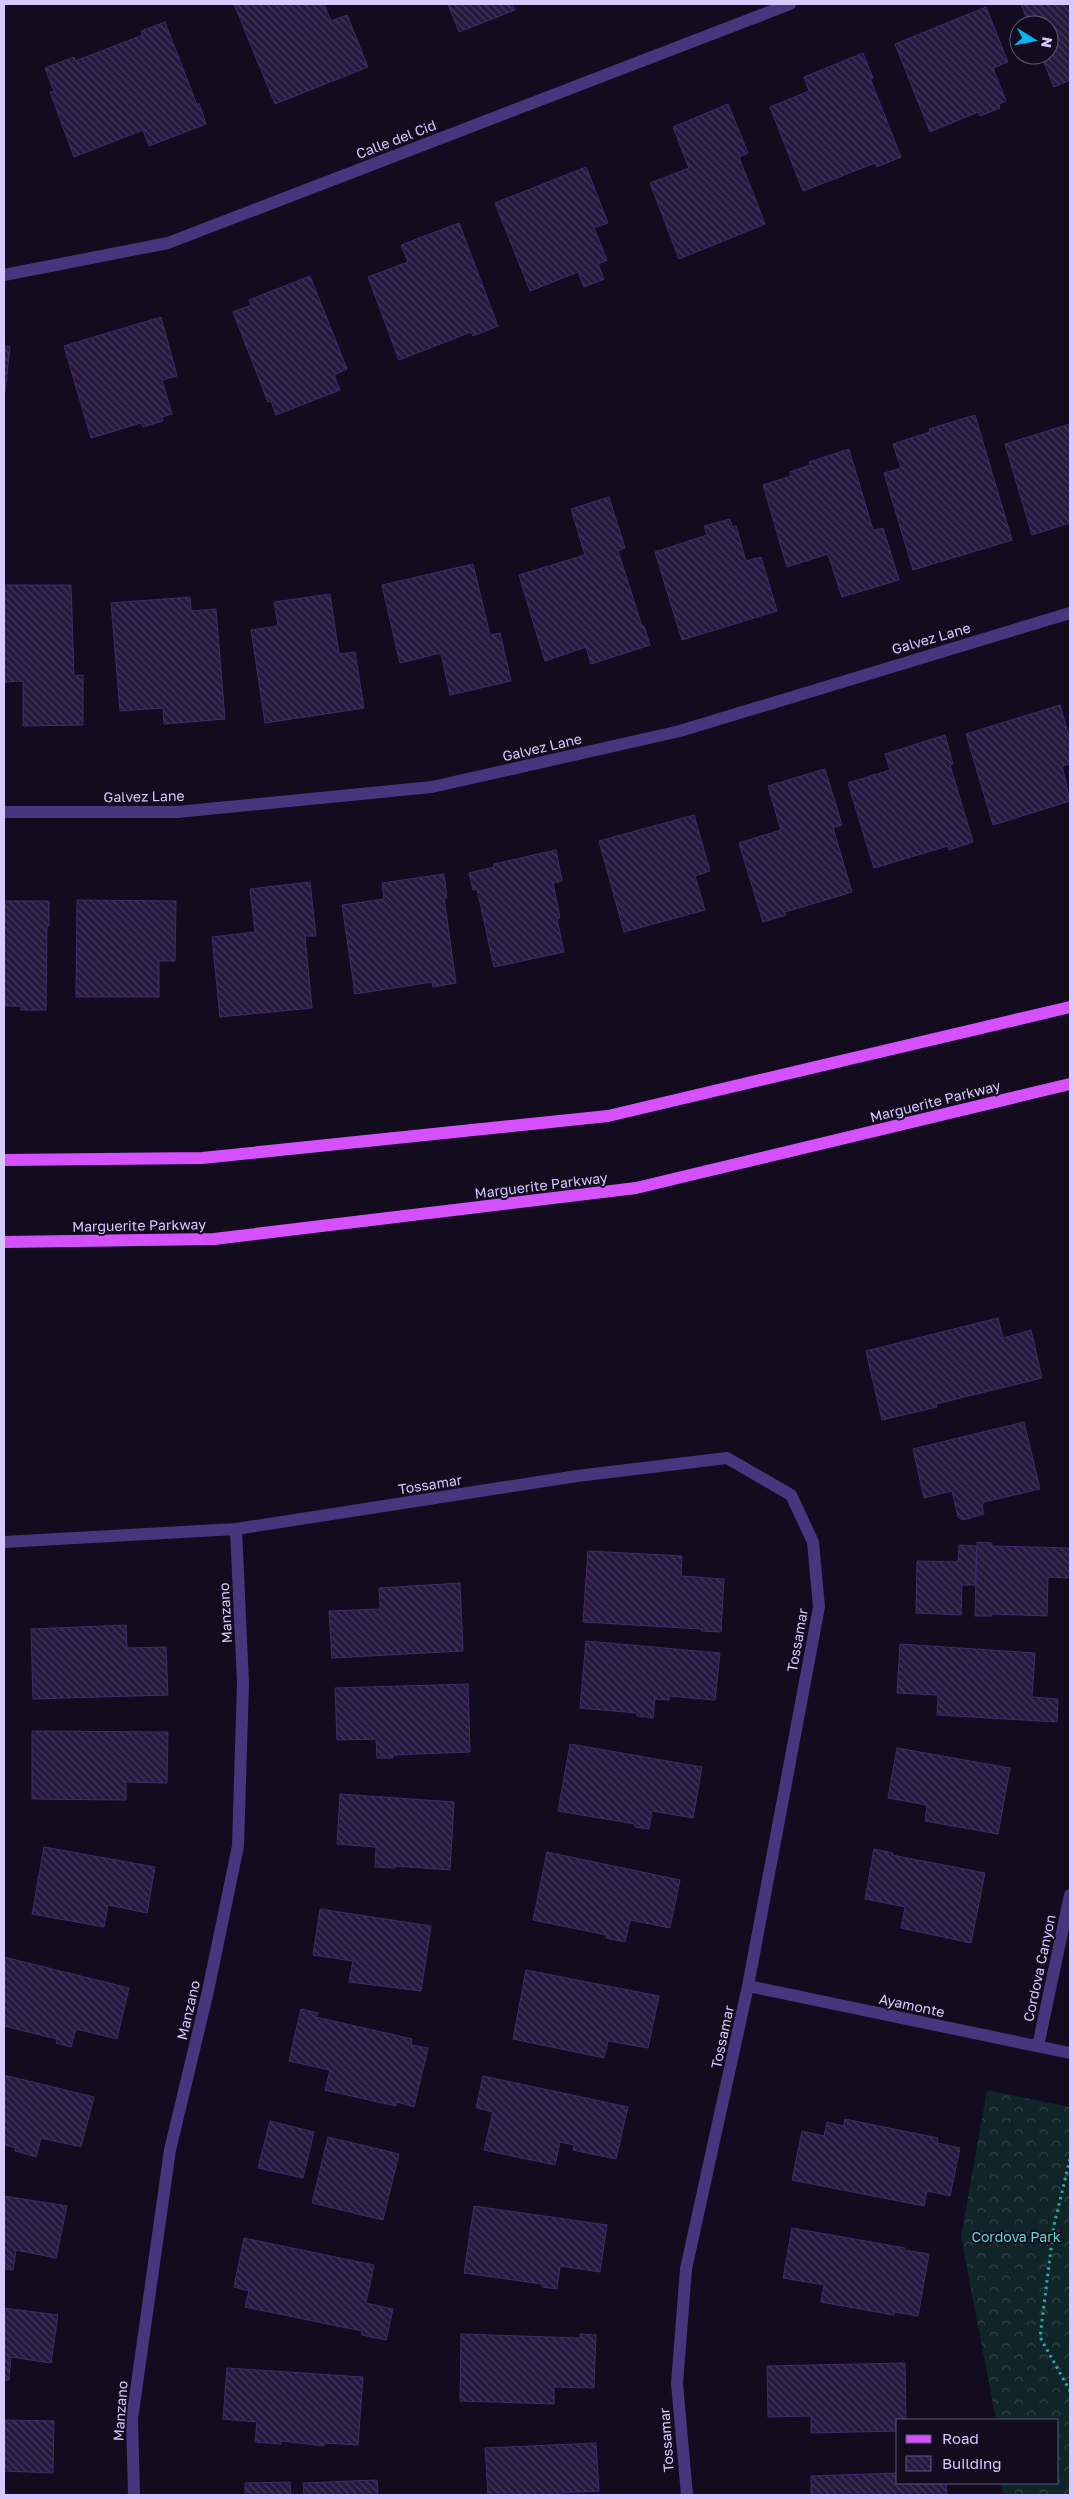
<svg xmlns="http://www.w3.org/2000/svg" width="1074" height="2499" font-family="'Golos Text',sans-serif">
  <style>
    .forest { fill: url(#forest-crowns) }
    .building { fill: url(#building-back-hatch); stroke: #402a6b }
    .lines { fill: none; stroke-linecap: round; stroke-linejoin: round }
    .path { stroke: #2da4ae; stroke-width: 3; stroke-dasharray: 2.5 4; stroke-linecap: butt }
    .street { stroke: #44377d; stroke-width: 12 }
    .primary { stroke: #d651fe; stroke-width: 12 }
    .labels { text-anchor: middle; dominant-baseline: central; stroke-width: 4; stroke-linejoin: round; paint-order: stroke }
    .street-label { font-size: 14px; fill: #d7c9ff; stroke: #120c1e }
    .park-label { font-size: 14px; fill: #56ddcf; stroke: #120c1e }
  </style>
  <defs>
    <pattern id="forest-crowns" width="20" height="18" patternUnits="userSpaceOnUse" patternTransform="scale(1.25)"><rect width="20" height="18" fill="#0f2528"/><path d="M2 6a3 3 0 1 1 6 0M12 15a3 3 0 1 1 6 0" fill="none" stroke="#314348"/></pattern>
    <pattern id="building-back-hatch" width="6" height="6" patternUnits="userSpaceOnUse" patternTransform="scale(1.25)"><rect width="6" height="6" fill="#26183f"/><path d="M-1 5l2 2M0 0l6 6M5-1l2 2" fill="none" stroke="#45385c"/></pattern>
  </defs>
  <rect width="100%" height="100%" fill="#120c1e"/>
  <!-- forest -->
  <path class="forest" d="M987,2090L1070,2107V2495H1003L1002,2483H1058V2420H996L961,2237Z"/>
  <!-- building -->
  <path class="building" d="M234,4H324L331,21L347,15L368,67L275,104Z
    M448,4H512L515,10L459,32Z
    M1021,4H1070V80L1054,87L1041,55H1049V25H1029Z
    M986,7L1008,62L993,68L1006,101L999,104L1000,108L980,116L978,112L930,132L895,44Z
    M165,22L197,105L199,103L206,124L149,146L143,130L74,157L50,92L54,91L45,68L74,57L75,61L143,35L141,31Z
    M863,53L873,78H870L901,157L877,167L875,163L803,191L770,107L809,91L804,77Z
    M728,104L748,153L739,157L765,224L679,259L650,183L689,168L673,127Z
    M586,167L608,223L594,228L607,260L598,264L604,279L584,287L578,272L530,291L495,203Z
    M459,223L498,326L473,336L471,332L399,360L368,277L408,262L401,245Z
    M310,276L347,369L334,375L340,390L276,415L271,401L268,402L233,312L251,305L249,300Z
    M161,317L177,376L162,380L172,414L162,417L163,421L143,427L141,423L91,438L64,346Z
    M4,346L10,347L5,392H4Z
    M975,415L1012,540L913,570L884,473L901,468L893,444L930,432L929,429Z
    M1070,424V523L1032,535L1005,444Z
    M849,449L873,530L883,528L899,580L842,597L828,554L787,567L763,485L791,476L790,472L810,465L809,462Z
    M609,497L625,548L618,551L642,626H644L650,645L591,664L586,647L545,661L519,575L585,555L571,509Z
    M730,519L732,527L736,526L746,561L761,557L777,611L682,640L655,552L707,535L704,526Z
    M473,564L490,635L500,633L511,681L450,695L441,653L400,663L382,585Z
    M4,585H71L74,676L83,675V725L23,726V681L4,682Z
    M330,594L339,654L355,652L364,708L265,723L251,630L278,626L274,602Z
    M190,597L191,611L216,609L225,719L164,724L163,708L120,711L111,603Z
    M1060,705L1070,740V764L1062,766L1070,801L993,825L966,734Z
    M945,735L953,764L950,765L973,842L949,850L948,846L874,868L848,783L890,770L885,754Z
    M825,769L842,825L833,828L852,892L785,912L786,915L763,922L739,843L781,830L768,786Z
    M694,815L710,871L695,876L705,910L624,932L599,841Z
    M556,850L562,881L553,883L560,918L557,919L564,952L494,967L477,889L473,890L469,873L494,867V864Z
    M444,874L447,898H444L456,983L433,987L432,982L355,994L342,905L384,899L382,883Z
    M310,882L316,936H305L312,1008L220,1017L212,937L255,932L250,889Z
    M77,900L176,901L175,961H159V997H76Z
    M4,901H49V926H47L46,1010H21V1006H4Z
    M998,1318L1003,1338L1031,1330L1042,1378L936,1404L937,1407L882,1420L866,1351Z
    M1024,1422L1040,1489L984,1502L982,1505L984,1514L963,1520L958,1517L952,1491L924,1498L913,1449Z
    M977,1542L992,1543V1546L1070,1548V1578L1048,1577L1047,1616L991,1614L992,1616H975Z
    M959,1545L977,1546L975,1585H962L961,1615L916,1613L917,1561L958,1562Z
    M588,1551L682,1556L681,1576L724,1579L721,1632L701,1631L702,1629L583,1622Z
    M460,1583L463,1651L332,1658L329,1611L380,1609L379,1588Z
    M126,1625L127,1648L166,1647L168,1695L33,1699L31,1629Z
    M586,1641L720,1653L715,1700L669,1696V1700L655,1699L653,1718L637,1716V1713L580,1708Z
    M900,1644L1035,1653L1032,1697L1058,1699L1057,1722L937,1715L938,1695L897,1693Z
    M468,1684L470,1752L393,1755V1758H377L376,1739L337,1740L335,1688Z
    M32,1731L168,1732L167,1783L126,1782V1800L32,1799Z
    M570,1744L702,1767L693,1818L652,1811L649,1829L635,1827V1824L558,1811Z
    M897,1748L1010,1768L998,1834L925,1821L927,1805L888,1798Z
    M340,1794L454,1802L450,1870L395,1866V1868L375,1867L376,1847L337,1844Z
    M44,1847L155,1867L147,1913L108,1905L104,1927L32,1914Z
    M874,1849L893,1853L892,1855L985,1873L971,1943L901,1928L905,1907L865,1899Z
    M547,1852L680,1880L670,1928L630,1920L625,1942L606,1938L607,1935L533,1920Z
    M320,1909L431,1926L421,1991L349,1982L353,1961L313,1955Z
    M4,1957L129,1988L117,2039L76,2029L71,2047L56,2043L57,2039L4,2026Z
    M526,1970L659,1996L648,2048L608,2041L604,2058L513,2039Z
    M301,2009L318,2013L316,2017L412,2039L411,2045L428,2048L414,2107L397,2102L396,2106L325,2090L330,2070L289,2061Z
    M4,2075L94,2097L81,2147L41,2138L36,2157L15,2151L16,2148L4,2145Z
    M483,2076L628,2107L616,2159L573,2150L574,2145L560,2142L555,2165L484,2150L493,2112L476,2108Z
    M845,2119L938,2138L937,2143L960,2148L950,2196L927,2191L924,2206L792,2180L802,2131L824,2136L827,2122L844,2126Z
    M270,2121L314,2132L303,2178L258,2168Z
    M328,2137L399,2154L383,2220L312,2203Z
    M4,2196L67,2206L56,2258L16,2250L13,2270L4,2269Z
    M474,2206L607,2225L600,2272L560,2266L557,2289L542,2287V2284L464,2273Z
    M792,2228L905,2248V2250L929,2254L918,2316L895,2312L894,2315L821,2302L824,2285L783,2278Z
    M244,2238L374,2265L366,2303L393,2309L386,2340L362,2335V2331L245,2307L249,2291L234,2287Z
    M4,2308L58,2315L51,2363L11,2357L9,2380H4Z
    M461,2334L580,2338V2334L596,2335L594,2388L554,2387V2404L460,2401Z
    M905,2363L906,2420H898V2431L811,2433V2416L768,2417L767,2366Z
    M227,2368L363,2377L358,2445L324,2443V2446L281,2441V2444L255,2442L257,2422L223,2419Z
    M5,2420L54,2421L53,2473L4,2471Z
    M596,2443L599,2491L558,2493V2495H488L485,2448Z
    M898,2473V2483H946L947,2495H811V2476Z
    M377,2480L378,2495H304L303,2483Z
    M290,2482L291,2495H245V2483Z"/>
  <g class="lines">
    <!-- path -->
    <path class="path" d="M1070,2159L1054,2225L1040,2337L1070,2391"/>
    <!-- street -->
    <path class="street" d="M4,275L168,243L790,4
      M4,812H177L432,787L680,731L1070,613
      M4,1542L236,1529L577,1476L727,1458L791,1495L813,1542L819,1607L748,1986L686,2269L677,2384L687,2495
      M748,1986L1070,2053
      M1038,2046L1070,1895
      M134,2495L132,2419L170,2150L208,1991L238,1846L243,1683L236,1529"/>
    <!-- primary -->
    <path class="primary" d="M4,1160L202,1158L608,1116L1070,1007
      M4,1242L214,1239L636,1188L1070,1084"/>
  </g>
  <g class="labels">
    <!-- street labels -->
    <g class="street-label">
      <text transform="translate(396 139) rotate(-21)">Calle del Cid</text>
      <text transform="translate(931 638) rotate(-16)">Galvez Lane</text>
      <text transform="translate(542 747) rotate(-13)">Galvez Lane</text>
      <text transform="translate(144 796) rotate(-1)">Galvez Lane</text>
      <text transform="translate(935 1101) rotate(-14)">Marguerite Parkway</text>
      <text transform="translate(541 1185) rotate(-7)">Marguerite Parkway</text>
      <text transform="translate(139 1225) rotate(-1)">Marguerite Parkway</text>
      <text transform="translate(430 1484) rotate(-9)">Tossamar</text>
      <text transform="translate(225 1613) rotate(-93)">Manzano</text>
      <text transform="translate(797 1640) rotate(-80)">Tossamar</text>
      <text transform="translate(1039 1968) rotate(-78)">Cordova Canyon</text>
      <text transform="translate(912 2005) rotate(12)">Ayamonte</text>
      <text transform="translate(188 2010) rotate(-77)">Manzano</text>
      <text transform="translate(722 2037) rotate(-78)">Tossamar</text>
      <text transform="translate(120 2411) rotate(-86)">Manzano</text>
      <text transform="translate(666 2440) rotate(-94)">Tossamar</text>
    </g>
    <!-- park labels -->
    <g class="park-label">
      <text x="1016" y="2236">Cordova Park</text>
    </g>
  </g>
  <!-- border -->
  <rect width="1074" height="2499" fill="none" stroke="#d7c9ff" stroke-width="10"/>
  <!-- legend -->
  <rect x="896" y="2419" width="162" height="65" fill="#120c1e" stroke="#615878"/>
  <rect x="906" y="2435" width="25" height="8" fill="#d651fe" stroke="#615878"/>
  <text x="942" y="2444" font-size="15" fill="#d7c9ff">Road</text>
  <rect x="906" y="2456" width="25" height="15" fill="url(#building-back-hatch)" stroke="#615878"/>
  <text x="942" y="2469" font-size="15" fill="#d7c9ff">Building</text>
  <!-- north arrow -->
  <g transform="translate(1034 40) rotate(100)"><circle r="24" fill="#120c1e" stroke="#615878"/>
  <path d="M0-4L9 19L0 12L-9 19Z" fill="#01b8f3"/>
  <text y="-8" font-size="14" font-weight="bold" text-anchor="middle" fill="#d7c9ff">N</text>
  </g>
</svg>
